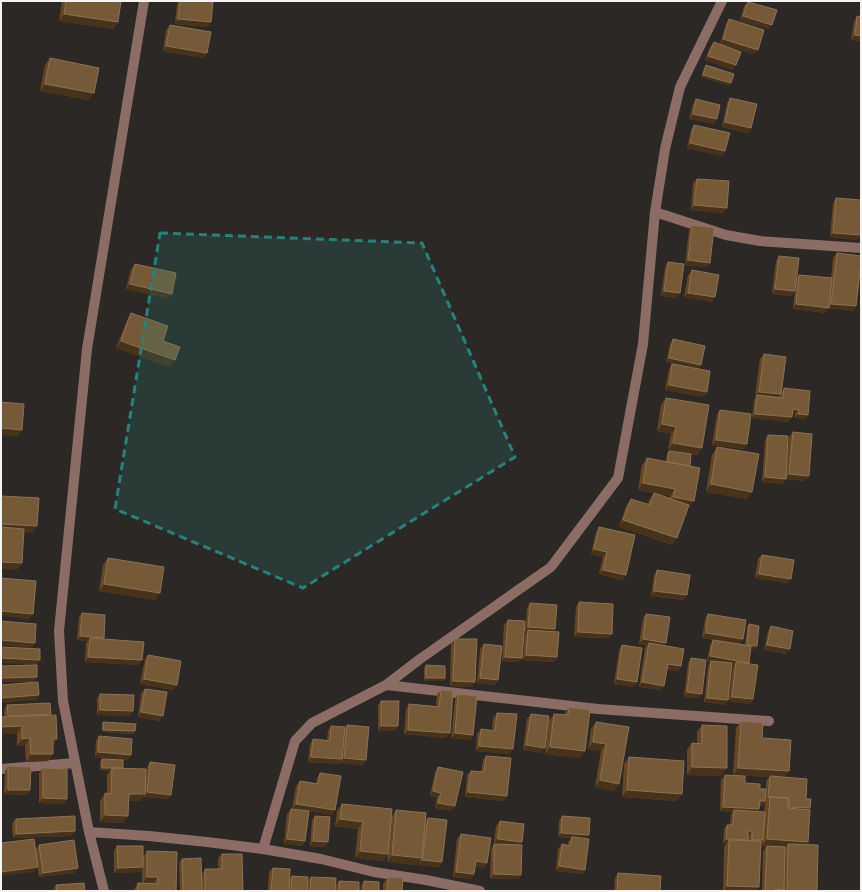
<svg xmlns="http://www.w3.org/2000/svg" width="862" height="892" font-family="Ubuntu,sans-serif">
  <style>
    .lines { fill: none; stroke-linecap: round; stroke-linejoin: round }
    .minor { stroke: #8b6d65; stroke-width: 10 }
    .wall { fill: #674722; fill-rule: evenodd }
    .shaded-wall { fill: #48331a }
    .building { fill: #765a38; stroke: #8a7256 }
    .marked { fill: #26837b; fill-opacity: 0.2; stroke: #26837b; stroke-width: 3; stroke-dasharray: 8 5; stroke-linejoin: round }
  </style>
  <rect width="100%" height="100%" fill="#2b2826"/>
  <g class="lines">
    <!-- minor -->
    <path class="minor" d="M655,212L726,235L760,241L861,248
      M386,685L598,709L769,721
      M1,769L75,763
      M89,832L149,836L207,842L263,849L321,859L374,872L426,880L480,891
      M263,849L295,741L312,723L386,685L420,659L551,567L618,478L643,344L655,212L665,149L680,87L722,1
      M104,891L89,832L63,701L59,631L87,349L144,1"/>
  </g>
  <!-- wall -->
  <path class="wall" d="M62,1H121L118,22L113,29L59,21Z
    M179,1H203L208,27L175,24L177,4Z
    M748,2L769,29L740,21L744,6Z
    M857,16L861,17V41L851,40L854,21Z
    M729,19L754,54L720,44L726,24Z
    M170,25L204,58L163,51L166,30Z
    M714,42L736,65L732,70L705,60L710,47Z
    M50,58L89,100L40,91L45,65Z
    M706,65L730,86L701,77L704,68Z
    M730,98L751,128L748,133L722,127L727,103Z
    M696,99L714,124L689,119L693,104Z
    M694,125L725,151L722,156L687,148L691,130Z
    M697,179L723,213L691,210L693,183Z
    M836,198L857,240L830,237L833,203Z
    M692,225L707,267L685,265L689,230Z
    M837,253L856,306L853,311L828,308L825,313L793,309L796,279L799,275L831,278L833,258Z
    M779,256L795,291L791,296L772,294L776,261Z
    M668,262L676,298L661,296L665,267Z
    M135,264L168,299L126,289L131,269Z
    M692,270L712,302L684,297L688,275Z
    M131,313L163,341L175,360L170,367L116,348L127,320Z
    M673,339L698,369L707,392L703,397L665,390L669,369L672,364L676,365L666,362L670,344Z
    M764,354L782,392L784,388L808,415L805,419L795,418V414H792V417L788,422L752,418L754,400L756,397L755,396L760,359Z
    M666,398L702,448L697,455L691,454L690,466L689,508H688L672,545L619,527L626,506L631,499L647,504L649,500L654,493L670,498V496L638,490L642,465L647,458L666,462L667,453L669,451L687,453L668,450L671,434L657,431L661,405Z
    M720,410L747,444L744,449L712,445L717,414Z
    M793,432L805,481L786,479L782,484L762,482L765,440L768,435L786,478L789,437Z
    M717,447L747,499L706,492L712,455Z
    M599,527L626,575L622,580L599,574L603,557L591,554L596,532Z
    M762,555L787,583L755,578L758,559Z
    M108,558L160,593L155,600L99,591L103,565Z
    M657,570L684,600L651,596L654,575Z
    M579,602L612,634L608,638L574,637L576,607Z
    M530,603L555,629L554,631L557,657L554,662L523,660L525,634L527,632H525L527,608Z
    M82,613L104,638L103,639L139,665L85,662L86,643L88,641L77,640L79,617Z
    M646,614L664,646L681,666L678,671L667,669L661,690L639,687L645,648L647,645L639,644L643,618Z
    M708,614L743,639L740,644L702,638L705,619Z
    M508,620L522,658L519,662L502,661L504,625Z
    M749,624L755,649L751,648L749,663L748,664L753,699L750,704L729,701L733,667L734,666L732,665L728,700L725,705L704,702L708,666L710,662L707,661L710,645L713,640L745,645L747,627Z
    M771,626L786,654L764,650L768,631Z
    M455,639L475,682L472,687L450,686L451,644Z
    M484,644L498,680L495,685L477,683L480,649Z
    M622,645L634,687L614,684L619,650Z
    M148,655L177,685L173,690L140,684L145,659Z
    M691,658L699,698L684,697L688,663Z
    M426,665L445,678L444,681H424V668Z
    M145,689L160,721L138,717L141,693Z
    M441,690L446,738L404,734L406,709L409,704L436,706L437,695Z
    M100,694L130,716L97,715V699Z
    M458,694L473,735L470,740L451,738L455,699Z
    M381,701L395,731H378V706Z
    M7,705L51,714L50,715L53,754L48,761L26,762L25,745L17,746V734H1V717H4V710Z
    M569,707L580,758L545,754L549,721L554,714L564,715Z
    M497,713L510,754L476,751L477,734L481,729L492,730L493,718Z
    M531,714L541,753L523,750L527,719Z
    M741,721L762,738L789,771L785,777L806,799L810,808L809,810L808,842L806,845L817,891H762L763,851L766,847L762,846L763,841L761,844L756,891H723L724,847L726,844H723L724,829L727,825H730L731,815L732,812L720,811L721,780L725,775L760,789H766V781L769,777L733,775L736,728ZM765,802H766L765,804L764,812L757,811L759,809V806H762Z
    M103,722L134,734L102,732V725Z
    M596,722L629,727L614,791L595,787L601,751L588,749L591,729Z
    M347,725L363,765L341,763V762L339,764L308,762L310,744L313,739L327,740L328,731L331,726L345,729Z
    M702,725L722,776L687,775V750L692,743H697V732Z
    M99,736L128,760L95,757L96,741Z
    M486,756L507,796L504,801L465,797L467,775L471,771L481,772L483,760Z
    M629,757L677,801L622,797L624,764Z
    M102,759L146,778L147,767L150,762L171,795L168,799L144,797V796L140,801H129L123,823L100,822V801L105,793L107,794V775L110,771L100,770V762Z
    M8,766L30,790L27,795L4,794L5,771Z
    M438,767L452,811L435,808L437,797L430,796L435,772Z
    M43,768L67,799L64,804L39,803V773Z
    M320,773L332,815L309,811L305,841L302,846L284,844L287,814L291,809L307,811L292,809L296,786L300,781L316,783L317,778Z
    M342,804L392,816L396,810L425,822L428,818L442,862L439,867L419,865L420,861L417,865L387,862L388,854L383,861L355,858L358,829L335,826L337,811Z
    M315,816L325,847L310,846L312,820Z
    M562,816L586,839L585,870L582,874L556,871L558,849L562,844L568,845V842L571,838L558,837L559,821Z
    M16,819L72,836L13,838L12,823Z
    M500,821L522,842L519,845L521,875L518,879H490L491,849L494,844H502L494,843L496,826Z
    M461,834L487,863L484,868L475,866L474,874L471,879L453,877L457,839Z
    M39,845L78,868L74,873L39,877L37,861L34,872L36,849Z
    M117,846L143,857L147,851L176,891H133L138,883H142V869L140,872L114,873V851Z
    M222,854L243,891H180L179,863L182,859L202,874L205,869H218V858Z
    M273,868L289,879L292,876L308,881L311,877L335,891H268L269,872Z
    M618,873L660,891H614L615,878Z
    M388,877L402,891H383V884Z
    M339,881L359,891H335L336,885Z
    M364,881L379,891H361V886Z
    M56,885L85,891H53V890Z"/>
  <!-- shaded-wall -->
  <path class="shaded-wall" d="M64,14L118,22L113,29L59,21Z
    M743,16L772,25L769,29L740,21Z
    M178,19L211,22L208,27L175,24Z
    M855,35L861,36V41L851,40Z
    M723,39L758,50L754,54L720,44Z
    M166,46L207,53L204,58L163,51Z
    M708,56L736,65L732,70L705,60Z
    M703,75L731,83L730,86L701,77Z
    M45,84L94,93L89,100L40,91Z
    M693,114L717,119L714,124L689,119Z
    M725,122L751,128L748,133L722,127Z
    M690,143L725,151L722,156L687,148Z
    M694,205L727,208L723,213L691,210Z
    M833,233L861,235L857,240L830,237Z
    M688,260L710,263L707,267L685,265Z
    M130,284L172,294L168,299L126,289Z
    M775,289L795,291L791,296L772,294Z
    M664,291L680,293L676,298L661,296Z
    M688,293L715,297L712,302L684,297Z
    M796,304L828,308L831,304L856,306L853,311L828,308L825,313L793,309Z
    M121,341L175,360L170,367L116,348Z
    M669,358L701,365L698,369L666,362Z
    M669,385L707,392L703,397L665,390Z
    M759,392L781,394L778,399L757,395L756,397L755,396Z
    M793,409L799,410L795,414H789Z
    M755,414L792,417L788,422L752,418Z
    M798,414L808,415L805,419L795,418Z
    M662,424L676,427L671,434L657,431Z
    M1,428L22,430L17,437L1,435Z
    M716,440L747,444L744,449L712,445Z
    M673,443L702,448L697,455L668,450Z
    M789,474L809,476L805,481L786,479Z
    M765,477L786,479L782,484L762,482Z
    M643,483L675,489L670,496L638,490Z
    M711,484L752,492L747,499L706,492Z
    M673,497L694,501L689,508L668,504Z
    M623,520L677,538L672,545L619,527Z
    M1,524L37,526L32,533L1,531Z
    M594,549L607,552L603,557L591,554Z
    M1,562L22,563L17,570L1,569Z
    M603,570L626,575L622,580L599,574Z
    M759,574L791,579L787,583L755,578Z
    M104,584L160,593L155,600L99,591Z
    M654,591L687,595L684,600L651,596Z
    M1,611L33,614L29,619L1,616Z
    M528,627L555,629L552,634L528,630L527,632H525Z
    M578,632L612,634L608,638L574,637Z
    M706,633L743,639L740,644L702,638Z
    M80,636L104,638L100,642L90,638L88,641L77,640Z
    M643,639L666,643L663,648L649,643L647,645L639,644Z
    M1,640L35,643L32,648L1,645Z
    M747,645L757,646L755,649L745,648Z
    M767,645L790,649L786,654L764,650Z
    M526,655L557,657L554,662L523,660Z
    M710,656L749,663L746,668L736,662L734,666L707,661Z
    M88,657L142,660L139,665L85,662Z
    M505,657L522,658L519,662L502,661Z
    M1,658L40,660L36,665L1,663Z
    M668,664L681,666L678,671L664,669Z
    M37,677L34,682H1V678Z
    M426,678H445L444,681H424Z
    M480,678L498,680L495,685L477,683Z
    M144,679L177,685L173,690L140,684Z
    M617,679L637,682L634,687L614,684Z
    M453,681L475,682L472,687L450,686Z
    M642,682L664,686L661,690L639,687Z
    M687,692L702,694L699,698L684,697Z
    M39,695L36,700L1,703V698Z
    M732,697L753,699L750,704L729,701Z
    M707,698L728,700L725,705L704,702Z
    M100,710L133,711L130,716L97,715Z
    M141,712L163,716L160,721L138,717Z
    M51,714L47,719L4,721L8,716Z
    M22,726L17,734H1V727Z
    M381,726H398L395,731H378Z
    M103,730L135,731L134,734L102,732Z
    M408,730L450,733L446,738L404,734Z
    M455,733L473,735L470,740L451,738Z
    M30,738L25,745L17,746L22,739Z
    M53,739H57L52,746Z
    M593,742L606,744L601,751L588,749Z
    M526,745L545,748L541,753L523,750Z
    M479,746L513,749L510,754L476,751Z
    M550,747L585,751L580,758L545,754Z
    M98,752L131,755L128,760L95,757Z
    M31,754H53L48,761L26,762Z
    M311,757L342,759L339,764L308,762Z
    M344,758L366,760L363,765L341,763Z
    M692,767L727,768L722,776L687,775Z
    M102,768H112L110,771L100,770Z
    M738,768L789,771L784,778L733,775Z
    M600,780L619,784L614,791L595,787Z
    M8,790H30L27,795L4,794Z
    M627,790L682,794L677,801L622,797Z
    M433,791L441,793L437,797L430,796Z
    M147,792L171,795L168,799L144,797Z
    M468,792L507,796L504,801L465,797Z
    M129,794H145L140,801H124Z
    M43,798L67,799L64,804L39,803Z
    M760,801H765L762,806L756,805Z
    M438,803L455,806L452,811L435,808Z
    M296,804L335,810L332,815L292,809Z
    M723,807L759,809L756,814L734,810L732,812L720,811Z
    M789,807L810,808L807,813L786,812Z
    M105,815L128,816L123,823L100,822Z
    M340,819L363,822L358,829L335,826Z
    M75,831L72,836L13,838L16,834Z
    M748,831H752L749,836H745Z
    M561,833L589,835L586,839L572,837L571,838L558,837Z
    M287,839L305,841L302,846L284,844Z
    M498,839L522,842L518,846L494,843Z
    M726,839L748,840H729L726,844H723Z
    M767,839L808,842L804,849L788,844L786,848L762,846Z
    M752,840H763L759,845H748Z
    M313,841L328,842L325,847L310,846Z
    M360,851L388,854L383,861L355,858Z
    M392,855L422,858L417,865L387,862Z
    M422,860L442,862L439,867L419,865Z
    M476,861L487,863L484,868L472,866Z
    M559,866L585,870L582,874L556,871Z
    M38,867L34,872L1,876V872Z
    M143,867L140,872L114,873L118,868Z
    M78,868L74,873L39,877L43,873Z
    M456,872L474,874L471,879L453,877Z
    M494,874L521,875L518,879H490Z
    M147,877H158L153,884H142Z
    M727,886L759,887L756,891H724Z
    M775,889L784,890L783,891H774Z"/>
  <!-- building -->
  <path class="building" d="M66,1H121L118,22L64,14Z
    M180,1H203L213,2L211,22L178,19Z
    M748,2L777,10L772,25L743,16Z
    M857,16L861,17V36L855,35Z
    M729,19L764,30L758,50L723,39Z
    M170,25L211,32L207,53L166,46Z
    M714,42L741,52L736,65L708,56Z
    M50,58L99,68L94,93L45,84Z
    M706,65L734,74L731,83L703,75Z
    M730,98L757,104L751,128L725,122Z
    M696,99L720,105L717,119L693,114Z
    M694,125L730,133L725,151L690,143Z
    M697,179L729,181L727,208L694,205Z
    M836,198L861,200V235L833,233Z
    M692,225L714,228L710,263L688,260Z
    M837,253L861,256V263L856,306L831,304Z
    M779,256L799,258L795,291L775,289Z
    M668,262L684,264L680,293L664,291Z
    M135,264L176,273L172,294L130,284Z
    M692,270L719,275L715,297L688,293Z
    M799,275L832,278L829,308L796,304Z
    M131,313L168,326L163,341L180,347L175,360L121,341Z
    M673,339L705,346L701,365L669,358Z
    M764,354L786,357L781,394L759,392Z
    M672,364L710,371L707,392L669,385Z
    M784,388L810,391L808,415L798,414L799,410L793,409L792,417L755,414L757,395L783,398Z
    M666,398L709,405L702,448L673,443L676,427L662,424Z
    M1,402L24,404L22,430L1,428Z
    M720,410L751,414L747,444L716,440Z
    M793,432L812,434L809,476L789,474Z
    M768,435L788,436L786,479L765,477Z
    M717,447L759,454L752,492L711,484Z
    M669,451L691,454L690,466L667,462Z
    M647,458L700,468L694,501L673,497L675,489L643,483Z
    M654,493L689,505L677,538L623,520L631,499L650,505Z
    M1,496L39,498L37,526L1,524Z
    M1,527L24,529L22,563L1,562Z
    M599,527L635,535L626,575L603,570L607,552L594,549Z
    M762,555L794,560L791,579L759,574Z
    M108,558L164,567L160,593L104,584Z
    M657,570L690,575L687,595L654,591Z
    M1,578L36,581L33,614L1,611Z
    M579,602L613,604L612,634L578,632Z
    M530,603L557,605L555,629L528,627Z
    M82,613L105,615L104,638L80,636Z
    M646,614L670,617L666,643L643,639Z
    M708,614L746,620L743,639L706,633Z
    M508,620L525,621L522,658L505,657Z
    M1,621L36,624L35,643L1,640Z
    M749,624L759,626L757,646L747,645Z
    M771,626L793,631L790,649L767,645Z
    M528,630L559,632L557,657L526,655Z
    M90,638L144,642L142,660L88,657Z
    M455,639H477L475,682L453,681Z
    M713,640L751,646L749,663L710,656Z
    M649,643L684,649L681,666L668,664L664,686L642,682Z
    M484,644L502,646L498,680L480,678Z
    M622,645L642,648L637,682L617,679Z
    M1,647L40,649V660L1,658Z
    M148,655L181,661L177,685L144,679Z
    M691,658L706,660L702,694L687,692Z
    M711,661L732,663L728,700L707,698Z
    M736,662L758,665L753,699L732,697Z
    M37,665V677L1,678V666Z
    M426,665L445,666V678H426Z
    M38,682L39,695L1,698V685Z
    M145,689L167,692L163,716L141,712Z
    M441,690L453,691L450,733L408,730L409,704L439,707Z
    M100,694L134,695L133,711L100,710Z
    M458,694L477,696L473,735L455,733Z
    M381,701H399L398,726H381Z
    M50,703L51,714L8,716L7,705Z
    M569,707L590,710L585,751L550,747L554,714L568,715Z
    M497,713L517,714L513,749L479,746L481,729L495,731Z
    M531,714L549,716L545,748L526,745Z
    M56,715L57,739H53V754H31L30,738L22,739V726L1,727V717Z
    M741,721L763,723L762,738L791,740L789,771L738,768Z
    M103,722L136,724L135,731L103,730Z
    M596,722L629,727L619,784L600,780L606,744L593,742Z
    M347,725L369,727L366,760L344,758Z
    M702,725L727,726V768L692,767V743L702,744Z
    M331,726L345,727L342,759L311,757L313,739L330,741Z
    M99,736L132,739L131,755L98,752Z
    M486,756L511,758L507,796L468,792L471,771L484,772Z
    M629,757L684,761L682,794L627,790Z
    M102,759L123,760V768H102Z
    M150,762L175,765L171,795L147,792Z
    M8,766L31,767L30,790H8Z
    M438,767L463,772L455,806L438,803L441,793L433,791Z
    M43,768L67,769V799L43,798Z
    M112,768L146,769L145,794H129L128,816L105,815V793L111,794Z
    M320,773L341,776L335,810L296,804L300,781L318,784Z
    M725,775L745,776V783L760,784V789H766L765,801H760L759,809L723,807Z
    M770,776L807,779L806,799H811L810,808L789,807V799L788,798L770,797V798L768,797Z
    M770,797L788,798V808L810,810L808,842L767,839Z
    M342,804L392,809L388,854L360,851L363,822L340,819Z
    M291,809L309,811L305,841L287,839Z
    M396,810L426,813L422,858L392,855Z
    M734,810L765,812L763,840H752V831H748V840L726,839L727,825H733Z
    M75,816V831L16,834V819Z
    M315,816L330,817L328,842L313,841Z
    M562,816L590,818L589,835L561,833Z
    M428,818L447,820L442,862L422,860Z
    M500,821L524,824L522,842L498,839Z
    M461,834L491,838L487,863L476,861L474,874L456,872Z
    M572,837L589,839L585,870L559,866L562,844L570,846Z
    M34,839L38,867L1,872V843Z
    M74,840L78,868L43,873L39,845Z
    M729,840L761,841L759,887L727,886Z
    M494,844L522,845L521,875L494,874Z
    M788,844L818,845L817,891H787Z
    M117,846H143V867L118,868Z
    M767,846L785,847L784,890L775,889V891H765Z
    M147,851L177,852L176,891H137L138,883L158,884V877H147Z
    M222,854H242L243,891H205V869H222Z
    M201,858L202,891H183L182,859Z
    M273,868L290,869L289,891H271Z
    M618,873L661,876L660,891H617Z
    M292,876L308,877L307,891H291Z
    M311,877L336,878L335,891H310Z
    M388,877L403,878L402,891H387Z
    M339,881L359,882V891H339Z
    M364,881L379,882V891H364Z
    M84,883L85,891H57L56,885Z"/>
  <!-- marked area -->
  <path class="marked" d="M160,233L422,243L515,457L303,588L115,509Z"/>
  <!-- border -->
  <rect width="862" height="892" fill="none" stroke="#f6f4f3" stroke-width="4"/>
</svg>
